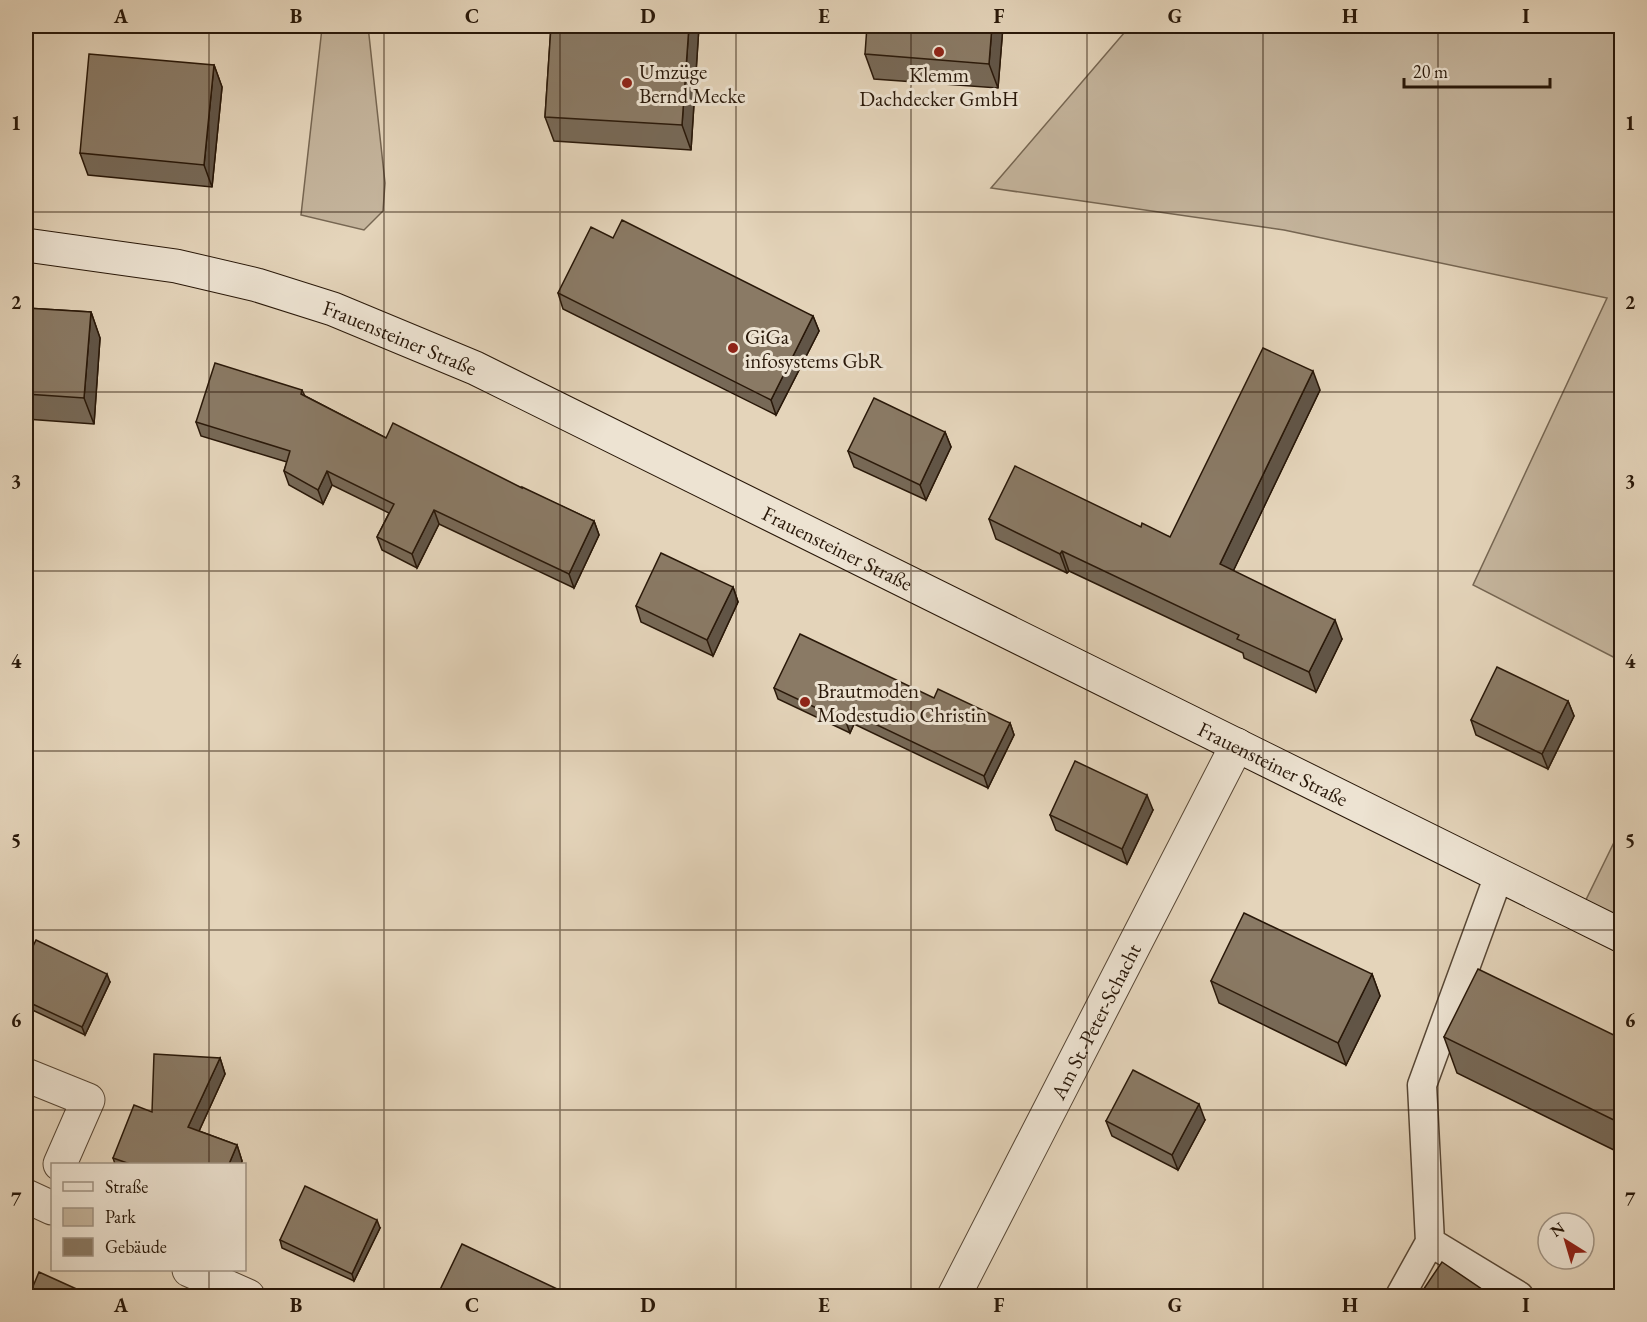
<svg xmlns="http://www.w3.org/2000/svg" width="1647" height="1322" font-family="'EB Garamond',serif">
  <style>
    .green { fill: #c4b49c; stroke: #766652; stroke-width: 1.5 }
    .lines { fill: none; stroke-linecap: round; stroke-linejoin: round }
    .lane-casing { stroke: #584735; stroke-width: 31 }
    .street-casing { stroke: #584735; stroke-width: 35 }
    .secondary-casing { stroke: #291809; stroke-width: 35 }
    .lane { stroke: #ede3d2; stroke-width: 28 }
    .street { stroke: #ede3d2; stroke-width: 33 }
    .secondary { stroke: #ede3d2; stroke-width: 33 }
    .wall { fill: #776957; stroke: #291809; stroke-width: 1.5 }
    .shaded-wall { fill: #615547; stroke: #291809; stroke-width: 1.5 }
    .building { fill: #8a7a65; stroke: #291809; stroke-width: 1.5 }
    .grid { fill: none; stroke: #291809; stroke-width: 1.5; stroke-opacity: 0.55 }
    .poi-dot { fill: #8f2418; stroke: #ede3d2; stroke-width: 2 }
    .labels { text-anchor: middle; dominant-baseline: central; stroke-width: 6; stroke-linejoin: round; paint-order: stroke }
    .poi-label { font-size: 21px; fill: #291809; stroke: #ede3d2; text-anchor: start }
    .street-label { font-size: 21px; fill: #291809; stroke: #ede3d2 }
    .neatline { fill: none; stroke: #291809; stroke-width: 2 }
    .grid-label { font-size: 20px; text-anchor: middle; font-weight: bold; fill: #291809 }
  </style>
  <rect width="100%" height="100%" fill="#e4d4ba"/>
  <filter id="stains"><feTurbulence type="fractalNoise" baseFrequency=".00333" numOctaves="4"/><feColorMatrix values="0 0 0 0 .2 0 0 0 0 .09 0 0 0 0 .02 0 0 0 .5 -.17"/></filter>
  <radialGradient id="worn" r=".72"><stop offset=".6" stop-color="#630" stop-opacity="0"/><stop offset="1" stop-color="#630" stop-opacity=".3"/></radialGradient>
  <!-- green -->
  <path class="green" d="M315,26H368L385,183L383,211L364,230L301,215L322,28Z
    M1130,26H1621V661L1473,585L1607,298L1284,230L991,188Z
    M1621,828V926L1582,908Z"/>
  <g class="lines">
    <!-- lane casing -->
    <g class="lane-casing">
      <path id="lane" d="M1430,1242L1519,1296
        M1400,1296L1430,1242L1422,1085L1499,875"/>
    </g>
    <!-- street casing -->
    <g class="street-casing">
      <g id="street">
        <path d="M26,1075L88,1100L60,1164"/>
        <path d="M26,1196L52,1208"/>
        <path d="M189,1270L248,1296"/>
        <path id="s1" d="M954,1296L1237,745"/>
      </g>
    </g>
    <!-- secondary casing -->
    <g class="secondary-casing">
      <g id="secondary">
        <path id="s2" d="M26,245L176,266L257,285L333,309L475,368L1622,936"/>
      </g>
    </g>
    <!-- lane -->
    <use href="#lane" class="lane"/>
    <!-- street -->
    <use href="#street" class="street"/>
    <!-- secondary -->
    <use href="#secondary" class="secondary"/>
  </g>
  <!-- wall -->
  <path class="wall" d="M551,26H699L691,150L554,141L545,117Z
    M1003,26L998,88L874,79L865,54Z
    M214,65L222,87L212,187L88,175L80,153Z
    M613,238L813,316L819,331L776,415L563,309L558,293Z
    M26,308L91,312L100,338L94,424L26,419Z
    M302,390L305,396L386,438L522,488L594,521L599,535L574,588L439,524L417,568L382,550L377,537L389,513L332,485L323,504L289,485L284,471L287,462L201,436L196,422Z
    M1320,390L1233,571L1342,639L1316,692L1244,658L1243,653L1069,571L1067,573L996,539L989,519L1141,527L1170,537Z
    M945,432L951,447L926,500L854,467L848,451Z
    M733,587L738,602L713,656L641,622L636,606Z
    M774,688L934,698L1010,723L1014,735L988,788L854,724L850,733L778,699Z
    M1568,701L1574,716L1548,769L1476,735L1471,720Z
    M1153,810L1127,864L1056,830L1050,815Z
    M26,961L110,982L85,1035L26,1007Z
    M1372,974L1380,996L1346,1065L1219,1003L1211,981Z
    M1444,1037L1622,1039V1154L1457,1073Z
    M220,1058L225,1074L199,1131L237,1145L242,1161L241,1164H115L113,1158L152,1112Z
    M1205,1120L1178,1170L1112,1136L1106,1121Z
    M380,1228L354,1281L282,1248L280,1240Z"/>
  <!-- shaded-wall -->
  <path class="shaded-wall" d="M689,26H699L691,150L682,125Z
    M992,26H1003L998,88L989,64Z
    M214,65L222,87L212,187L204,165Z
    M91,312L100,338L94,424L84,398Z
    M813,316L819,331L776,415L771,400Z
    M1313,371L1320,390L1227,584L1220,564Z
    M945,432L951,447L926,500L920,485Z
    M327,471L332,485L323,504L318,490Z
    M434,510L439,524L417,568L412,554Z
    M594,521L599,535L574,588L569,574Z
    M1062,551L1069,571L1067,573L1060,554Z
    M733,587L738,602L713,656L707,640Z
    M1335,620L1342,639L1316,692L1309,672Z
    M1568,701L1574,716L1548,769L1542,754Z
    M850,712L854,724L850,733L846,722Z
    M1010,723L1014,735L988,788L984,776Z
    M1147,795L1153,810L1127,864L1122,849Z
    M107,974L110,982L85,1035L82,1027Z
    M1372,974L1380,996L1346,1065L1338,1043Z
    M220,1058L225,1074L194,1142L188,1127Z
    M1199,1104L1205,1120L1178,1170L1172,1155Z
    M237,1145L242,1161L241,1164H229Z
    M377,1220L380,1228L354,1281L352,1274Z"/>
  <!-- building -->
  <path class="building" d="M551,26H689L682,125L545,117Z
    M867,26H992L989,64L865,54Z
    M89,54L214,65L204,165L80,153Z
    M622,220L813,316L771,400L558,293L591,227L613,238Z
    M26,308L91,312L84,398L26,394Z
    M1263,348L1313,371L1220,564L1335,620L1309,672L1237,639L1239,635L1062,551L1060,554L989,519L1015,466L1141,527L1142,523L1170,537Z
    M215,363L302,390L301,394L386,438L393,423L522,488V487L594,521L569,574L434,510L412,554L377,537L394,504L327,471L318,490L284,471L290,451L196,422Z
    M874,398L945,432L920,485L848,451Z
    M661,553L733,587L707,640L636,606Z
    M800,634L934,698L938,689L1010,723L984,776L850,712L846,722L774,688Z
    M1497,667L1568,701L1542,754L1471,720Z
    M1075,761L1147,795L1122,849L1050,815Z
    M1244,913L1372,974L1338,1043L1211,981Z
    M36,940L107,974L82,1027L26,1001V961Z
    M1478,969L1622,1039V1124L1444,1037Z
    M154,1054L220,1058L188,1127L237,1145L229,1164H130L113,1158L134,1105L152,1112Z
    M1133,1070L1199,1104L1172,1155L1106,1121Z
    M305,1186L377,1220L352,1274L280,1240Z
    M462,1244L572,1296H437Z
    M1442,1262L1492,1296H1419Z
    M39,1272L92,1296H29Z"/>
  <!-- grid -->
  <path class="grid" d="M209,26V1164M384,26V1296M560,26V1296M736,26V1296M911,26V1296M1087,26V1296M1263,26V1296M1438,26V1296M26,212H1622M26,392H1622M26,571H1622M26,751H1622M26,930H1622M26,1110H1622M209,1270V1296"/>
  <!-- markers -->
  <g class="poi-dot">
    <circle cx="939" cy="52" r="6"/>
    <circle cx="627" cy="83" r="6"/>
    <circle cx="733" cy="348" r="6"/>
    <circle cx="805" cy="702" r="6"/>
  </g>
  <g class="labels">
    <!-- poi labels -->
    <g class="poi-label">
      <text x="639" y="71">Umzüge<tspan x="639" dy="24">Bernd Mecke</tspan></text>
      <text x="939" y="74" text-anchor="middle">Klemm<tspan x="939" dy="24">Dachdecker GmbH</tspan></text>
      <text x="745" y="336">GiGa<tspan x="745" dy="24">infosystems GbR</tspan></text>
      <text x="817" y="690">Brautmoden<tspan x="817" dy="24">Modestudio Christin</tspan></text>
    </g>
    <!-- street labels -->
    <g class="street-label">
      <text stroke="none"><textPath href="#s2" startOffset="387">Frauensteiner Straße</textPath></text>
      <text stroke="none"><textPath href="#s2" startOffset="873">Frauensteiner Straße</textPath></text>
      <text stroke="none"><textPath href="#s2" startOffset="1359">Frauensteiner Straße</textPath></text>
      <text stroke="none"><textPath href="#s1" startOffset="309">Am St.-Peter-Schacht</textPath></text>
    </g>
  </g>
  <!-- margin -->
  <rect width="1647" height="1322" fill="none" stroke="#e4d4ba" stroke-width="66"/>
  <!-- legend -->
  <rect x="51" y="1163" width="195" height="108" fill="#ede3d2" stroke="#9f9282" stroke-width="1.5"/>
  <rect x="63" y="1182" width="30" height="9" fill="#ede3d2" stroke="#9f9282" stroke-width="1.5"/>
  <text x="105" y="1193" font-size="18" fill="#291809">Straße</text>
  <rect x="63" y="1208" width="30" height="18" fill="#c4b49c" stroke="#9f9282" stroke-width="1.5"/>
  <text x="105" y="1223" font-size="18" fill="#291809">Park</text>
  <rect x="63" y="1238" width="30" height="18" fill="#8a7a65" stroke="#9f9282" stroke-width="1.5"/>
  <text x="105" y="1253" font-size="18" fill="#291809">Gebäude</text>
  <!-- north arrow -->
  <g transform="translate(1566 1241) rotate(323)"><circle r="28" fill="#ede3d2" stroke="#9f9282" stroke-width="1.5"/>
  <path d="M0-4.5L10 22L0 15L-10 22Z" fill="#8f2418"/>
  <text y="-9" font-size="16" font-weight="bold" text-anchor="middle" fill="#291809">N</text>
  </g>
  <!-- scale -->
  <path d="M1404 78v9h146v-9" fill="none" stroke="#291809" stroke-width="3"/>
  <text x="1413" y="78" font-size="18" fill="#291809" stroke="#ede3d2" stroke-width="4.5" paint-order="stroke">20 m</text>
  <rect x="33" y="33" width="1581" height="1256" class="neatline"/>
  <g class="grid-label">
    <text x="121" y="23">A</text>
    <text x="296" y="23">B</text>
    <text x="472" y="23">C</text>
    <text x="648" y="23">D</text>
    <text x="824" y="23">E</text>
    <text x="999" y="23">F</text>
    <text x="1175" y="23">G</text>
    <text x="1350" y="23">H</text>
    <text x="1526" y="23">I</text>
    <text x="16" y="130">1</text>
    <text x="1630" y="130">1</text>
    <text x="16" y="309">2</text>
    <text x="1630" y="309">2</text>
    <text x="16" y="488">3</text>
    <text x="1630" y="488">3</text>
    <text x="16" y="668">4</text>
    <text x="1630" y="668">4</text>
    <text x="16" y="847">5</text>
    <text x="1630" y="847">5</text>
    <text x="16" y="1027">6</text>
    <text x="1630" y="1027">6</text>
    <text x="16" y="1206">7</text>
    <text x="1630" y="1206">7</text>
    <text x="121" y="1312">A</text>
    <text x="296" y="1312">B</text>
    <text x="472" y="1312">C</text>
    <text x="648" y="1312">D</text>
    <text x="824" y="1312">E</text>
    <text x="999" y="1312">F</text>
    <text x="1175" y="1312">G</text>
    <text x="1350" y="1312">H</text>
    <text x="1526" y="1312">I</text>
  </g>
  <rect width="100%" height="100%" filter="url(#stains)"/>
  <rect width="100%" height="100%" fill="url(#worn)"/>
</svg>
